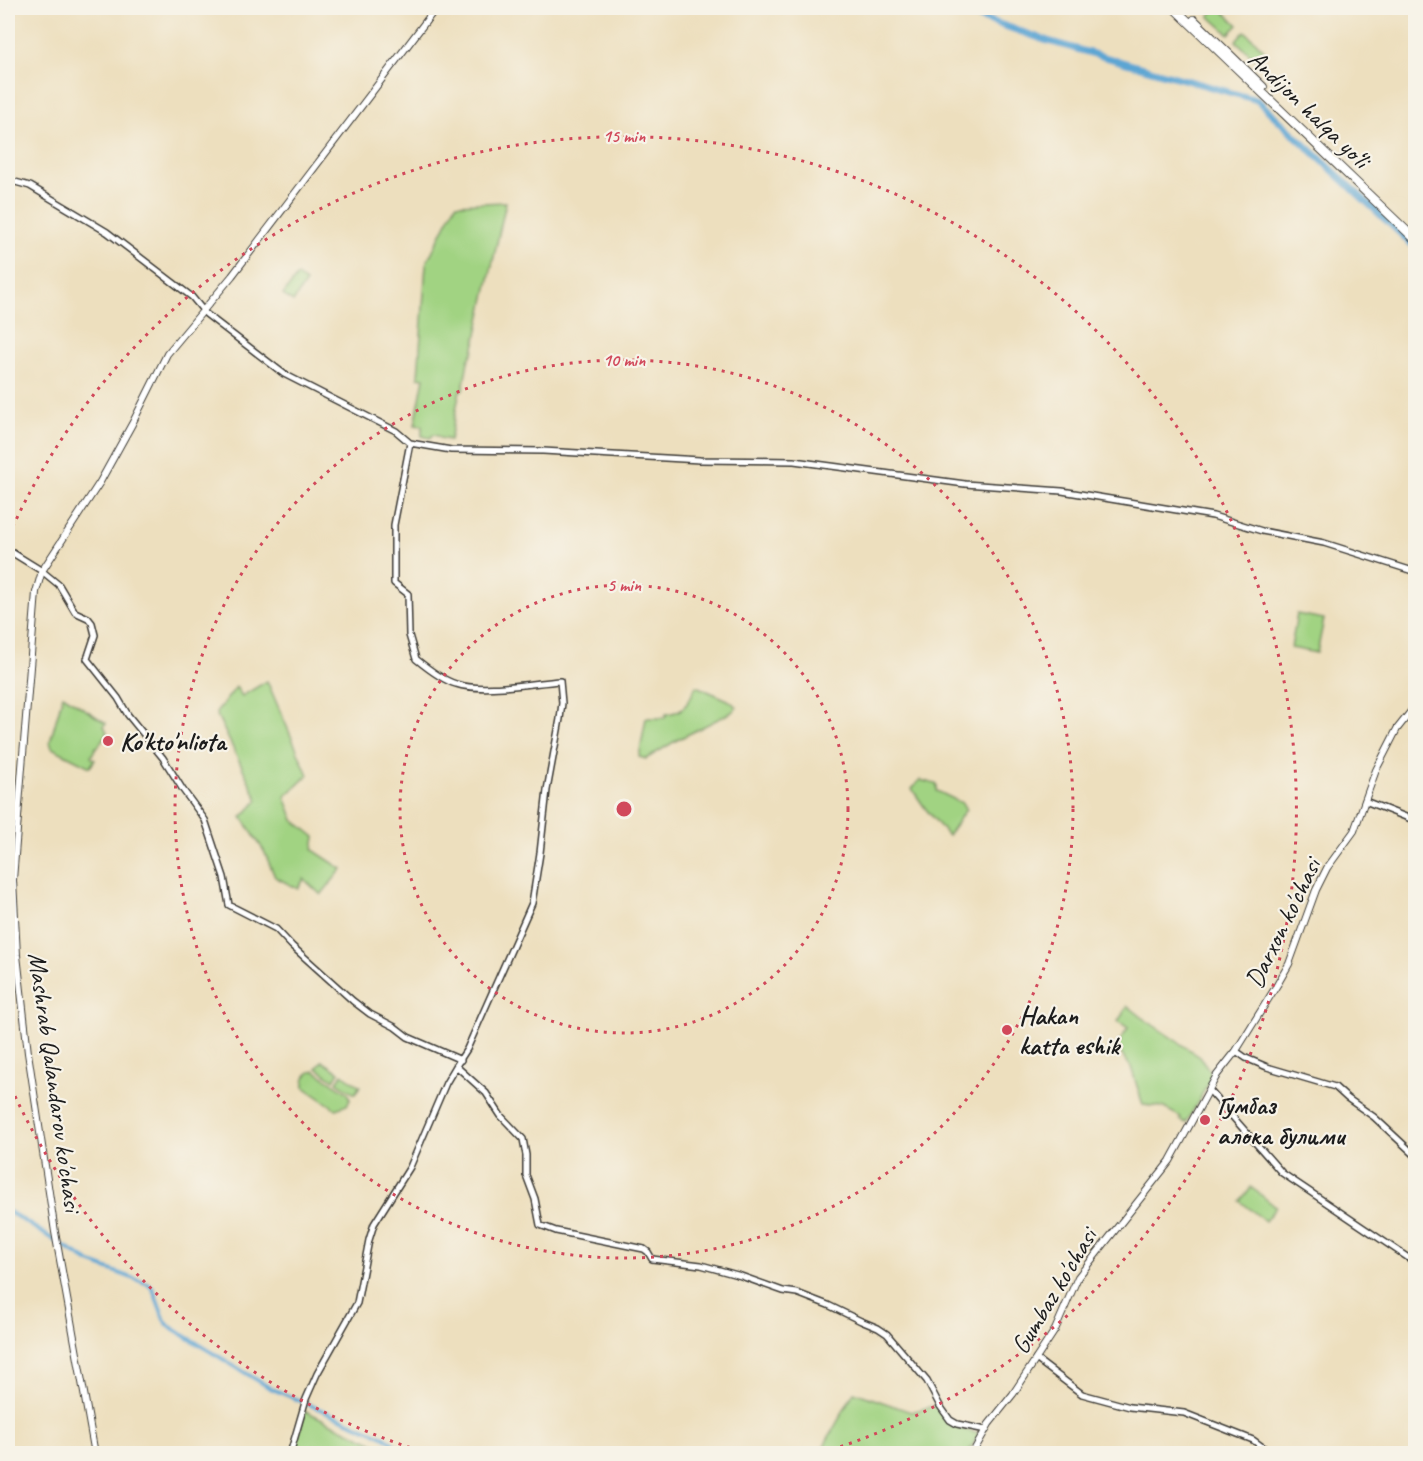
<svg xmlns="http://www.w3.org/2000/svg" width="1423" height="1461" font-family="Caveat,sans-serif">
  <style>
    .green { fill: #a1d382; stroke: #5e784f; stroke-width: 1.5 }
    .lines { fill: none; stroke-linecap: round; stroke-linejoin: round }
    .canal { stroke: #5ca5d3; stroke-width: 4 }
    .river { stroke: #5ca5d3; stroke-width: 7 }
    .minor-casing { stroke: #3b3934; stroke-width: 8 }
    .major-casing { stroke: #3b3934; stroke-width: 8 }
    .highway-casing { stroke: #3b3934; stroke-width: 10 }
    .minor { stroke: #fff; stroke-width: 5 }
    .major { stroke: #fff; stroke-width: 6 }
    .highway { stroke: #fff; stroke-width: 8 }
    .ring { fill: none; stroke: #d1495b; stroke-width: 3; stroke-dasharray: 3 6 }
    .poi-dot { fill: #d1495b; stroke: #f7f3e8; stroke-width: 2 }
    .labels { text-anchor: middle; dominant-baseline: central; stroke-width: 4.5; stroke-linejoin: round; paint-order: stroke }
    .street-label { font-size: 26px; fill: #1c1c1c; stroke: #f7f3e8 }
    .poi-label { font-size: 26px; font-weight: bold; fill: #1c1c1c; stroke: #f7f3e8; text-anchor: start }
    .centre { fill: #d1495b; stroke: #f7f3e8; stroke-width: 3 }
    .ring-label { font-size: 18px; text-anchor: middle; font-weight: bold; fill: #d1495b; stroke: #f7f3e8; stroke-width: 4.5; stroke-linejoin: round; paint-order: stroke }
  </style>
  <rect width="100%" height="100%" fill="#f7f3e8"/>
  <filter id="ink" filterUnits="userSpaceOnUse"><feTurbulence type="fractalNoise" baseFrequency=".0167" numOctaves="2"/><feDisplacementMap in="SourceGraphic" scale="12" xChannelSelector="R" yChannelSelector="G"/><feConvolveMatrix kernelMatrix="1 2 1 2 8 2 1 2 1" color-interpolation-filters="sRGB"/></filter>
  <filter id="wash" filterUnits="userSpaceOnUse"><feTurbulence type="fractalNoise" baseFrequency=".008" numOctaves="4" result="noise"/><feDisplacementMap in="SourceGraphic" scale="24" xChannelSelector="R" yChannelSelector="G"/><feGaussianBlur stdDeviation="1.35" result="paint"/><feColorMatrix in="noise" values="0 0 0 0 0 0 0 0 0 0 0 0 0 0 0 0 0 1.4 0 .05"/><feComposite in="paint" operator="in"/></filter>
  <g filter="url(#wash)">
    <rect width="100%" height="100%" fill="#eddfbe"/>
    <!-- green -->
    <path class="green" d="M1217,8H1220L1238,25L1229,34L1209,16Z
      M1245,31L1264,50L1255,59L1236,41Z
      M506,202L473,352L468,361L463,390H460L450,440L440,438L438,436L433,435L430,438L422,436V426L415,425L424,378L418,377L426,264L456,204Z
      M297,276L306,282L293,302L283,295Z
      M1297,614L1324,619L1317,653L1291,648Z
      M267,681L308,775L285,797L294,820L315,837L313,850L342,869L321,895L304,879L298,889L275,877L264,851L242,817L258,800L216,713L236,687L242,696Z
      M696,686L728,700L737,707L732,712L677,740L646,759L639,757L646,718H665L666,714C684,713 689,702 696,686Z
      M63,695L106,723L104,726L107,732L98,747H96L91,757L95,760L90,767L52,748L50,742Z
      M920,780L935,784L937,785V791L962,803L966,809L948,836L925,808L912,789Z
      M1128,1006L1147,1021L1200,1057L1213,1075L1186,1123L1180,1120L1181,1117L1162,1107L1143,1105L1131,1067L1116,1047L1128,1028L1118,1021Z
      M322,1061L339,1072L334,1080L317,1068Z
      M315,1071L348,1093L350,1100L347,1105L336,1109L304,1087C303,1079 306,1072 315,1071Z
      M342,1074L360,1086L355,1094L337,1082Z
      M1251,1187L1276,1207L1265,1221L1240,1201Z
      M854,1392L911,1412L936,1405C949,1426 956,1427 979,1434L968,1453H820Z
      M305,1411L370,1441L391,1453L293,1454Z"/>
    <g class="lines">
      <!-- canal -->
      <path class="canal" d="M8,1211L89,1262L148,1284L153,1289L165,1321L169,1326L270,1388L385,1437L406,1454"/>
      <!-- river -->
      <path class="river" d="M953,8L1048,41L1257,100L1416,248"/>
    </g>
  </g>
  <g filter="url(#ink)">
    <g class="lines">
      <!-- minor casing -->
      <g class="minor-casing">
        <path id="minor" d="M8,180L30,186L107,232L192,297L206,314L284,374L396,431L410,443L451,450L543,451L700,460L794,461L965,484L1062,491L1213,516L1262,531L1324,543L1416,572
          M410,443L394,525V583L408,594L409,635L416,659C427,668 442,680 456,684C482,693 532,683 560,681L562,703L560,719L547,790L540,853L532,903L467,1049L456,1066L486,1093L501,1116L523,1139L526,1155V1175L535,1199L540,1225L556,1231L644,1249L648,1252L652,1259L701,1265L741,1276L783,1291L797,1293L828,1305L861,1321L878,1328L887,1334L927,1381L940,1406L950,1420L957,1424L986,1430
          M8,550L42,571L59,585L75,612L88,618L92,623L95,635L87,659L118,698L128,715L163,758L183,790L205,820L224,877L229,905L276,929L292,946L353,1001L370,1014L395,1027L408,1037L461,1060
          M1365,801L1416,821
          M1236,1051L1246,1058L1267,1067L1335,1087L1347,1098L1374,1117L1416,1156
          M1210,1091L1282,1173L1416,1263
          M1036,1359L1082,1394L1130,1407L1184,1413L1253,1440L1272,1454
          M290,1454L306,1399L317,1374L357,1303L369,1240L374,1224L410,1167L446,1083L456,1066"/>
      </g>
      <!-- major casing -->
      <g class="major-casing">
        <path id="major" d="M95,1454L55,1232L28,1053L17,955L13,880L36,592L42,571L100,482L132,424L167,354L232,276L436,8
          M972,1454L989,1424L1013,1394L1055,1330L1078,1277L1170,1161L1217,1075L1236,1051L1277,985L1289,964L1316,890L1327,868L1354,831L1376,770L1397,729L1416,705"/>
      </g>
      <!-- highway casing -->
      <g class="highway-casing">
        <path id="highway" d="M1174,8L1416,240
          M1194,20L1263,87"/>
      </g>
      <!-- minor -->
      <use href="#minor" class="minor"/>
      <!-- major -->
      <use href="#major" class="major"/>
      <!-- highway -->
      <use href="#highway" class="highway"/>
    </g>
  </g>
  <!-- distance rings -->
  <g class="ring">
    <circle cx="624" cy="809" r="224"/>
    <circle cx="624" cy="809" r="449"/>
    <path d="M427 1453A673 673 0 0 1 9 1083M9 535A673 673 0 1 1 821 1453"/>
  </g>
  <!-- markers -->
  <g class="poi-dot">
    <circle cx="108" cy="741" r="6"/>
    <circle cx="1007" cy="1030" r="6"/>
    <circle cx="1205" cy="1120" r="6"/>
  </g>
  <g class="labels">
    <!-- street labels -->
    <g class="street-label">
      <text transform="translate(1309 109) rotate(44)">Andijon halqa yo‘li</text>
      <text transform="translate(1283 923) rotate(-64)">Darxon ko'chasi</text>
      <text transform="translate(55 1082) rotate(82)">Mashrab Qalandarov ko'chasi</text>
      <text transform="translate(1054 1291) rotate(-59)">Gumbaz ko'chasi</text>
    </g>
    <!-- poi labels -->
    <g class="poi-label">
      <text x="120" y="741">Ko'kto'nliota</text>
      <text x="1019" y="1015">Hakan<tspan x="1019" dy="30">katta eshik</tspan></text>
      <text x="1217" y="1105">Гумбаз<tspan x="1217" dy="30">алока булими</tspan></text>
    </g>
  </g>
  <circle cx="624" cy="809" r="9" class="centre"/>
  <g class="ring-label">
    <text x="624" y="142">15 min</text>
    <text x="624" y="366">10 min</text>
    <text x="624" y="591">5 min</text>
  </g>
  <!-- margin -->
  <rect width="1423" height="1461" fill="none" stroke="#f7f3e8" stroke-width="30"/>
</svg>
